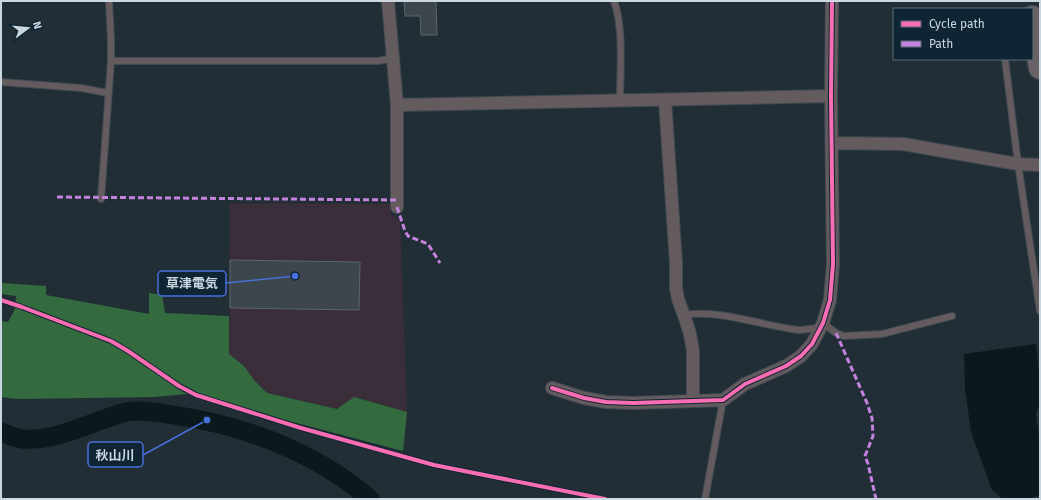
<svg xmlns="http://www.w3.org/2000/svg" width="1041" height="500" font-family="'Fira Sans','Noto Sans JP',sans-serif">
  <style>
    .industrial { fill: #392e3a }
    .forest { fill: #346b3e }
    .water { fill: #0b191d }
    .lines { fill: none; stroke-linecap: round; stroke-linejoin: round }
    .river { stroke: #0b191d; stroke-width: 19 }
    .building { fill: #3c464c; stroke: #5c666e }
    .service-casing { stroke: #424b53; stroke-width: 8 }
    .minor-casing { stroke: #424b53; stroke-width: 14 }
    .motorway-casing { stroke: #424b53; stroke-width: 24 }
    .service { stroke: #645b5e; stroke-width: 6 }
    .minor { stroke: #645b5e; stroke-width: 12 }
    .motorway { stroke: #686165; stroke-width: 22 }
    .quiet { stroke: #c483df; stroke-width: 3; stroke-dasharray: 6 3; stroke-linecap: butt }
    .cycleway-casing { stroke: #102534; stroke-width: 6 }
    .cycleway { stroke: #f96db3; stroke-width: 4 }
    .leader { fill: none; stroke: #4870da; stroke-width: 1.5 }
    .callout-dot { fill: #4870da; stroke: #102534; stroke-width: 1.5 }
    .callout { fill: #102534; stroke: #4870da; stroke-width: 1.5 }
    .callout-label { font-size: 13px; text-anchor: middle; font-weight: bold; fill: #cad6e0 }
  </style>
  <rect width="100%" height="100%" fill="#222e36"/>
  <!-- industrial -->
  <path class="industrial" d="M230,203L391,204V215L400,219L407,412L354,397L337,409L267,393L254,380L244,366L229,354Z"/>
  <!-- forest -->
  <path class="forest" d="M1,283L46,286V295L149,314V293L162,295L165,313L229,316V354L244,366L254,380L267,393L337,409L354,397L407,412L403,451L187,394L154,397L18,399L1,397V321L8,322L15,309L16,296L1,294Z"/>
  <!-- water -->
  <path class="water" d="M1036,344L1040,380V404L1036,413L1039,438H1040V495L1028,499H1003L992,490L971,432L965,389L964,354Z"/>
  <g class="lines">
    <!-- river -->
    <path class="river" d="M1,432C7,434 15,438 21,439C57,442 92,421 126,412C139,409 162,413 174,415C245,426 315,452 370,499"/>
  </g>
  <!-- building -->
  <path class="building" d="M404,1H436L437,35H421L420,16H405Z
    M230,260L360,262L359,310L230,308Z"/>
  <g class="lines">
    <!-- service casing -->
    <g class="service-casing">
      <path id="service" d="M614,1C624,28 620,71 620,101
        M1005,59L1018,164L1040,311
        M111,61H378L393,58
        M1,82L81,88L108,93
        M101,199L111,61V40L109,1
        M684,315C721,309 762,326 799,330C806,330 814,328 821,327
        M823,323L836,333L844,336L882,334L952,316
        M705,499L723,400"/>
    </g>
    <!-- minor casing -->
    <g class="minor-casing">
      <path id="minor" d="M388,1L397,105V207
        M665,100L676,263V288L678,299L686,321L690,334L693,351V401
        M397,105L831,96
        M832,143L903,144L1018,164L1039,165
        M552,388L584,398L606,402L633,403L723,400L745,384L786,366L801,356L812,344L823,323L830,300L833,264L831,96L832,1"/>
    </g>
    <!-- motorway casing -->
    <g class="motorway-casing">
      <path id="motorway" d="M1032,17L1040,68"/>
    </g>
    <!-- service -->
    <use href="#service" class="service"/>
    <!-- minor -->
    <use href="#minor" class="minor"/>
    <!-- motorway -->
    <use href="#motorway" class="motorway"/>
    <!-- quiet -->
    <path class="quiet" d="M57,197L397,200
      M397,207L405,231L408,236L428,244L440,263
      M836,333L867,403L872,418L873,436L865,456L868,464L876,499"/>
    <!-- cycleway casing -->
    <g class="cycleway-casing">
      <path id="cycleway" d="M1,300L22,307L111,341L128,351L179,386L196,395L301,428L434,465L605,499
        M552,388L584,398L606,402L633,403L723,400L745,384L786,366L801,356L812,344L823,323L830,300L833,264L831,96L832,1"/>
    </g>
    <!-- cycleway -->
    <use href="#cycleway" class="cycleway"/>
  </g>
  <!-- callouts -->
  <path class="leader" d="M295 276L226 283M207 420L143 455"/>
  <g class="callout-dot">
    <circle cx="295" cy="276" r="4"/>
    <circle cx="207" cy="420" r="4"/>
  </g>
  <g class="callout">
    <rect x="158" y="271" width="68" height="25" rx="4"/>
    <rect x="88" y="442" width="55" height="25" rx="4"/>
  </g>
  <g class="callout-label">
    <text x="192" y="288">草津電気</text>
    <text x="115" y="460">秋山川</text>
  </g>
  <!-- border -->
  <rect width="1041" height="500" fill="none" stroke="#cad6e0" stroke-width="4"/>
  <!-- legend -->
  <rect x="893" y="8" width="140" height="52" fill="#102534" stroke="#5a6c79"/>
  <rect x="901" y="21" width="20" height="6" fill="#f96db3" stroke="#5a6c79"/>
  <text x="929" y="28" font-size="12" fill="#cad6e0">Cycle path</text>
  <rect x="901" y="41" width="20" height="6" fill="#c483df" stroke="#5a6c79"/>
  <text x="929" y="48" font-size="12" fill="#cad6e0">Path</text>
  <!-- north arrow -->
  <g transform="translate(28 28) rotate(74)" stroke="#102534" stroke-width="3" paint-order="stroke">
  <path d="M0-3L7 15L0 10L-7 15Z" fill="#cad6e0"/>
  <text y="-6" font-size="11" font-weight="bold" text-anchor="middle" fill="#cad6e0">N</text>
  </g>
</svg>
